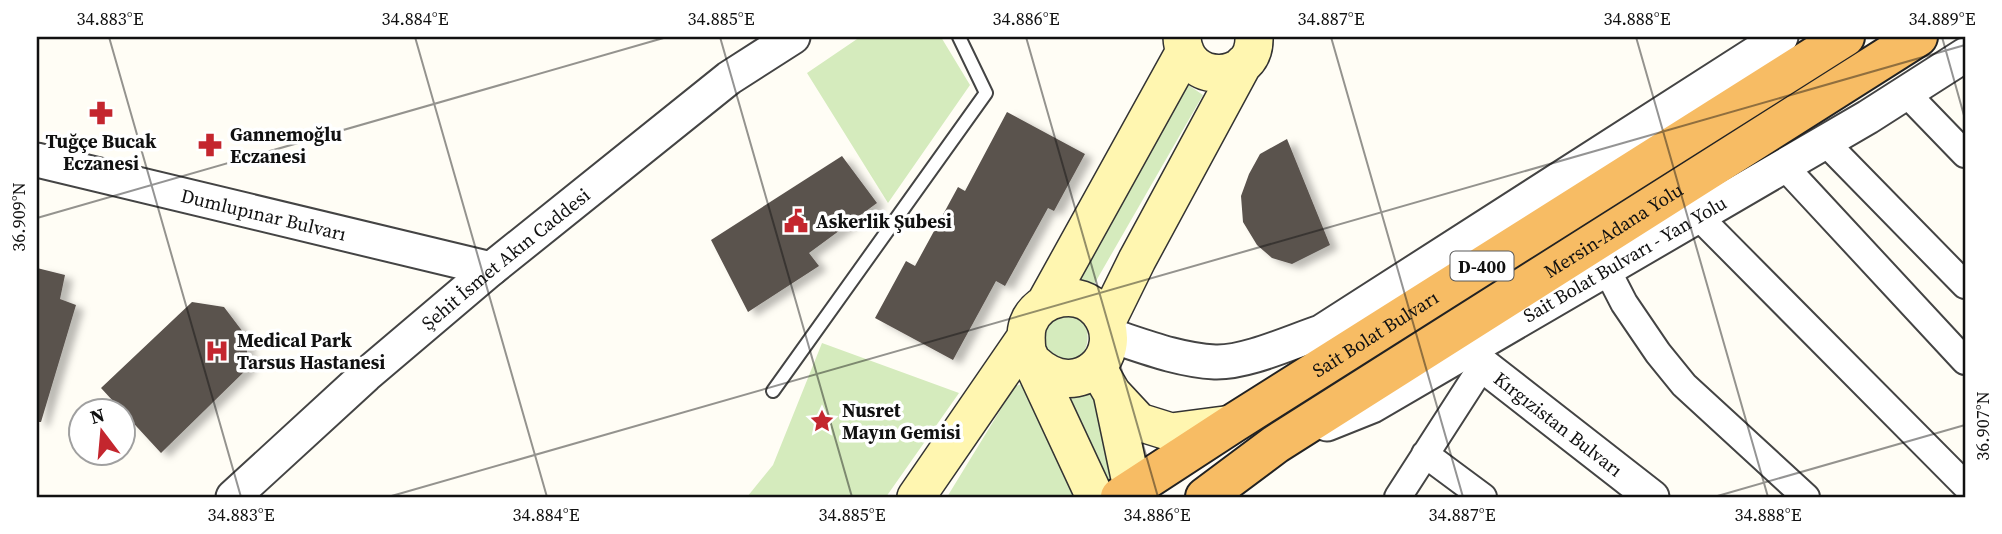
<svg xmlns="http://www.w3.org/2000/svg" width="2002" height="534" font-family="'Source Serif 4',serif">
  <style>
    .green { fill: #d5ebbd }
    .building { fill: #5a524d; filter: url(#shadow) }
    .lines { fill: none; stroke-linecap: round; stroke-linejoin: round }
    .service-casing { stroke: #444; stroke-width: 16 }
    .minor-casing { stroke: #444; stroke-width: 30 }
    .tertiary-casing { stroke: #444; stroke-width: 37 }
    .secondary-casing { stroke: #333; stroke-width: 40 }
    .trunk-casing { stroke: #222; stroke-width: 42 }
    .service { stroke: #fff; stroke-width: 12 }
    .minor { stroke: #fff; stroke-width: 26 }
    .tertiary { stroke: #fff; stroke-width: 33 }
    .secondary { stroke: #fff6b0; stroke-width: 37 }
    .trunk { stroke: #f7bc64; stroke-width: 38 }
    .ticks { fill: none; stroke: #111; stroke-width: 2; stroke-opacity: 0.45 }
    .labels { text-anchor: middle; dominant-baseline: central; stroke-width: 7; stroke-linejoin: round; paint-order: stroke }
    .shield { fill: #fff; stroke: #585858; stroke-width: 2 }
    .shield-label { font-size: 18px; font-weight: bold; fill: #111 }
    .poi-label { font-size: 19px; font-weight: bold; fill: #111; stroke: #fff; text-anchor: start }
    .street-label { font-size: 19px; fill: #111; stroke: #fff }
    .neatline { fill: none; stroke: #111; stroke-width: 2.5 }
    .ticks-label { font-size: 18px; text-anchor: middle; fill: #111 }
  </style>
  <defs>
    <filter id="shadow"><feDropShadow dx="8" dy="4.5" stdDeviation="3.5" flood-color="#0004"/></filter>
  </defs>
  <rect width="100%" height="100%" fill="#fffdf5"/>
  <!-- green -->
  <path class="green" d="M860,37H941L970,85L888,203L807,73Z
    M1187,84L1203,95L1092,288L1071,281Z
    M1060,314C1065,315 1072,315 1077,317C1096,327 1088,365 1065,361C1059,360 1051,354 1045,351L1043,329Z
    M822,343L959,393L886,497H747L773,465Z
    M1098,382L1114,482L1107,489L1061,392Z
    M1023,384L1073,492L1072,497H947L1015,386Z"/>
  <!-- building -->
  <path class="building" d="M1007,112L1085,154L1054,211L1048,208L1005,286L996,281L953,360L875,318L906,261L915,266L958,187L965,191Z
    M1287,139L1330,245L1292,264L1272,258L1257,245L1243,222L1241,196L1249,174L1260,154Z
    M842,156L877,203L809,253L819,266L748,312L711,240Z
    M37,268L65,275L60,299L76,305L41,422H37Z
    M192,302L224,307L246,336L248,368L161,453L101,388Z"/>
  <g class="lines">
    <!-- service casing -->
    <g class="service-casing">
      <path id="service" d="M773,391L986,93L959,37"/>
    </g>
    <!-- minor casing -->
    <g class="minor-casing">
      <path id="minor" d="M1906,93L1965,154
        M1825,142L1965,285
        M1784,166L1965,361
        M1698,216L1965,485
        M1607,270L1624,303L1658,353L1684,385L1806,497
        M1425,454L1483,497
        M1398,497L1483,365"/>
    </g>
    <!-- tertiary casing -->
    <g class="tertiary-casing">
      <g id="tertiary">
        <path id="s1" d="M37,160L491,269"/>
        <path d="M1109,335C1143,346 1178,360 1215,362C1246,363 1291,342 1321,332L1781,37"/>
        <path id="s2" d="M1466,352L1652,497"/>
        <path id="s3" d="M1327,424L1372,406L1868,117L1965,55"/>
        <path id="s4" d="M233,497L366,375L491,269L729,78L793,37"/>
      </g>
    </g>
    <!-- secondary casing -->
    <g class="secondary-casing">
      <path id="secondary" d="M1182,37C1184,87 1256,84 1254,37
        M1046,302L1185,51
        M1106,323L1137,260L1243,64
        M1034,363C1079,405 1130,352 1099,312C1080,288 1039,295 1028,324C1025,333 1026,342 1027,351L1095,497
        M1097,367L1112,393L1134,497
        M1112,393L1139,422L1171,432L1232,424
        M916,497L1026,337"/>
    </g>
    <!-- trunk casing -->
    <g class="trunk-casing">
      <g id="trunk">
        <path id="s5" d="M1120,497L1232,424L1845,37"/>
        <path id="s6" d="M1205,497L1276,444L1918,37"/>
      </g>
    </g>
    <!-- service -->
    <use href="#service" class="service"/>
    <!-- minor -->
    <use href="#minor" class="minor"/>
    <!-- tertiary -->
    <use href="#tertiary" class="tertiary"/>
    <!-- secondary -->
    <use href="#secondary" class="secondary"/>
    <!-- trunk -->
    <use href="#trunk" class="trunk"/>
  </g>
  <!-- ticks -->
  <path class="ticks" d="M109,37L241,497M415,37L547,497M720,37L852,497M1026,37L1158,497M1331,37L1463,497M1636,37L1768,497M1942,37L1965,119M37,218L667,37M388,497L1965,45M1714,497L1965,425"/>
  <!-- icons -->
  <defs>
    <g id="pharmacy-bare" transform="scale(1.89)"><path d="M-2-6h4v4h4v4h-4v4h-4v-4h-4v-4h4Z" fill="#c4262e" stroke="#fff" stroke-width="2.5" paint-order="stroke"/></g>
    <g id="civic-bare" transform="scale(1.89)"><path d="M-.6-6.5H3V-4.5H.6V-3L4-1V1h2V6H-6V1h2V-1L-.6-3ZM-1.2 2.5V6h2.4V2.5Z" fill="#c4262e" stroke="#fff" stroke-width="2.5" paint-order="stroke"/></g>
    <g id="hospital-bare" transform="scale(1.89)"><path d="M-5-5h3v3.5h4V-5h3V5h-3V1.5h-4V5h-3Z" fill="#c4262e" stroke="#fff" stroke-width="2.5" paint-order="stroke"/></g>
    <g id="sight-bare" transform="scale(1.89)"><path d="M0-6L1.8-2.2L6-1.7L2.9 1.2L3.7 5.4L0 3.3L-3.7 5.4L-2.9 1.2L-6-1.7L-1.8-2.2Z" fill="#c4262e" stroke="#fff" stroke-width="2.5" paint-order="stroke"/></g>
  </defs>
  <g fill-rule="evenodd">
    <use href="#pharmacy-bare" x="101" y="113"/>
    <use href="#pharmacy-bare" x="210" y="145"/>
    <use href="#civic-bare" x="796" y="221"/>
    <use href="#hospital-bare" x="217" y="351"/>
    <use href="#sight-bare" x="822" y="421"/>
  </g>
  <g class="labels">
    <!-- shield labels -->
    <rect class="shield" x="1450.5" y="251.5" width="63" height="29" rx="5"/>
    <g class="shield-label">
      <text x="1482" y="266">D-400</text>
    </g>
    <!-- poi labels -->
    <g class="poi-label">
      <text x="230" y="134">Gannemoğlu<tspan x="230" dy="22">Eczanesi</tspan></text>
      <text x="101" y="141" text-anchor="middle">Tuğçe Bucak<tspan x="101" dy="22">Eczanesi</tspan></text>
      <text x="816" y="221">Askerlik Şubesi</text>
      <text x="237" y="340">Medical Park<tspan x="237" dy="22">Tarsus Hastanesi</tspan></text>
      <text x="842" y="410">Nusret<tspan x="842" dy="22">Mayın Gemisi</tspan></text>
    </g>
    <!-- street labels -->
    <g class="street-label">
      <text stroke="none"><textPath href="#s1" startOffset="233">Dumlupınar Bulvarı</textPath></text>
      <text stroke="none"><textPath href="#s6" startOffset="488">Mersin-Adana Yolu</textPath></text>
      <text stroke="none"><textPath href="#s4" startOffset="362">Şehit İsmet Akın Caddesi</textPath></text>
      <text stroke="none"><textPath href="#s3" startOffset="341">Sait Bolat Bulvarı - Yan Yolu</textPath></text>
      <text stroke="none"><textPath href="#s5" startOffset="303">Sait Bolat Bulvarı</textPath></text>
      <text stroke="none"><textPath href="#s2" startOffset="117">Kırgızistan Bulvarı</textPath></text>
    </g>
  </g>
  <!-- border -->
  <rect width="2002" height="534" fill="none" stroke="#ffffff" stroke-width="77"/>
  <!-- north arrow -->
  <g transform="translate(102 432) rotate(344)"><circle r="33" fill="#ffffff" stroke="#a0a0a0" stroke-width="2"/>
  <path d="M0-5L12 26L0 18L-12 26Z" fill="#c4262e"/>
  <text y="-10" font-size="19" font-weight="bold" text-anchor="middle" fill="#111111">N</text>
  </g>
  <rect x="38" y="38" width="1926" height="458" class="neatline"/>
  <g class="ticks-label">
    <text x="110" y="25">34.883°E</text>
    <text x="415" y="25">34.884°E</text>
    <text x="721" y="25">34.885°E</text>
    <text x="1026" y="25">34.886°E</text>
    <text x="1331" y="25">34.887°E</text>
    <text x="1637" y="25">34.888°E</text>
    <text x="1942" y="25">34.889°E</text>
    <text transform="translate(19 217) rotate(-90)" y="6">36.909°N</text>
    <text transform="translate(1983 426) rotate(-90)" y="6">36.907°N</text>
    <text x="241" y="521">34.883°E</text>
    <text x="546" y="521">34.884°E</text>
    <text x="852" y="521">34.885°E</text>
    <text x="1157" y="521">34.886°E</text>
    <text x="1462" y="521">34.887°E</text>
    <text x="1768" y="521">34.888°E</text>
  </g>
</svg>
